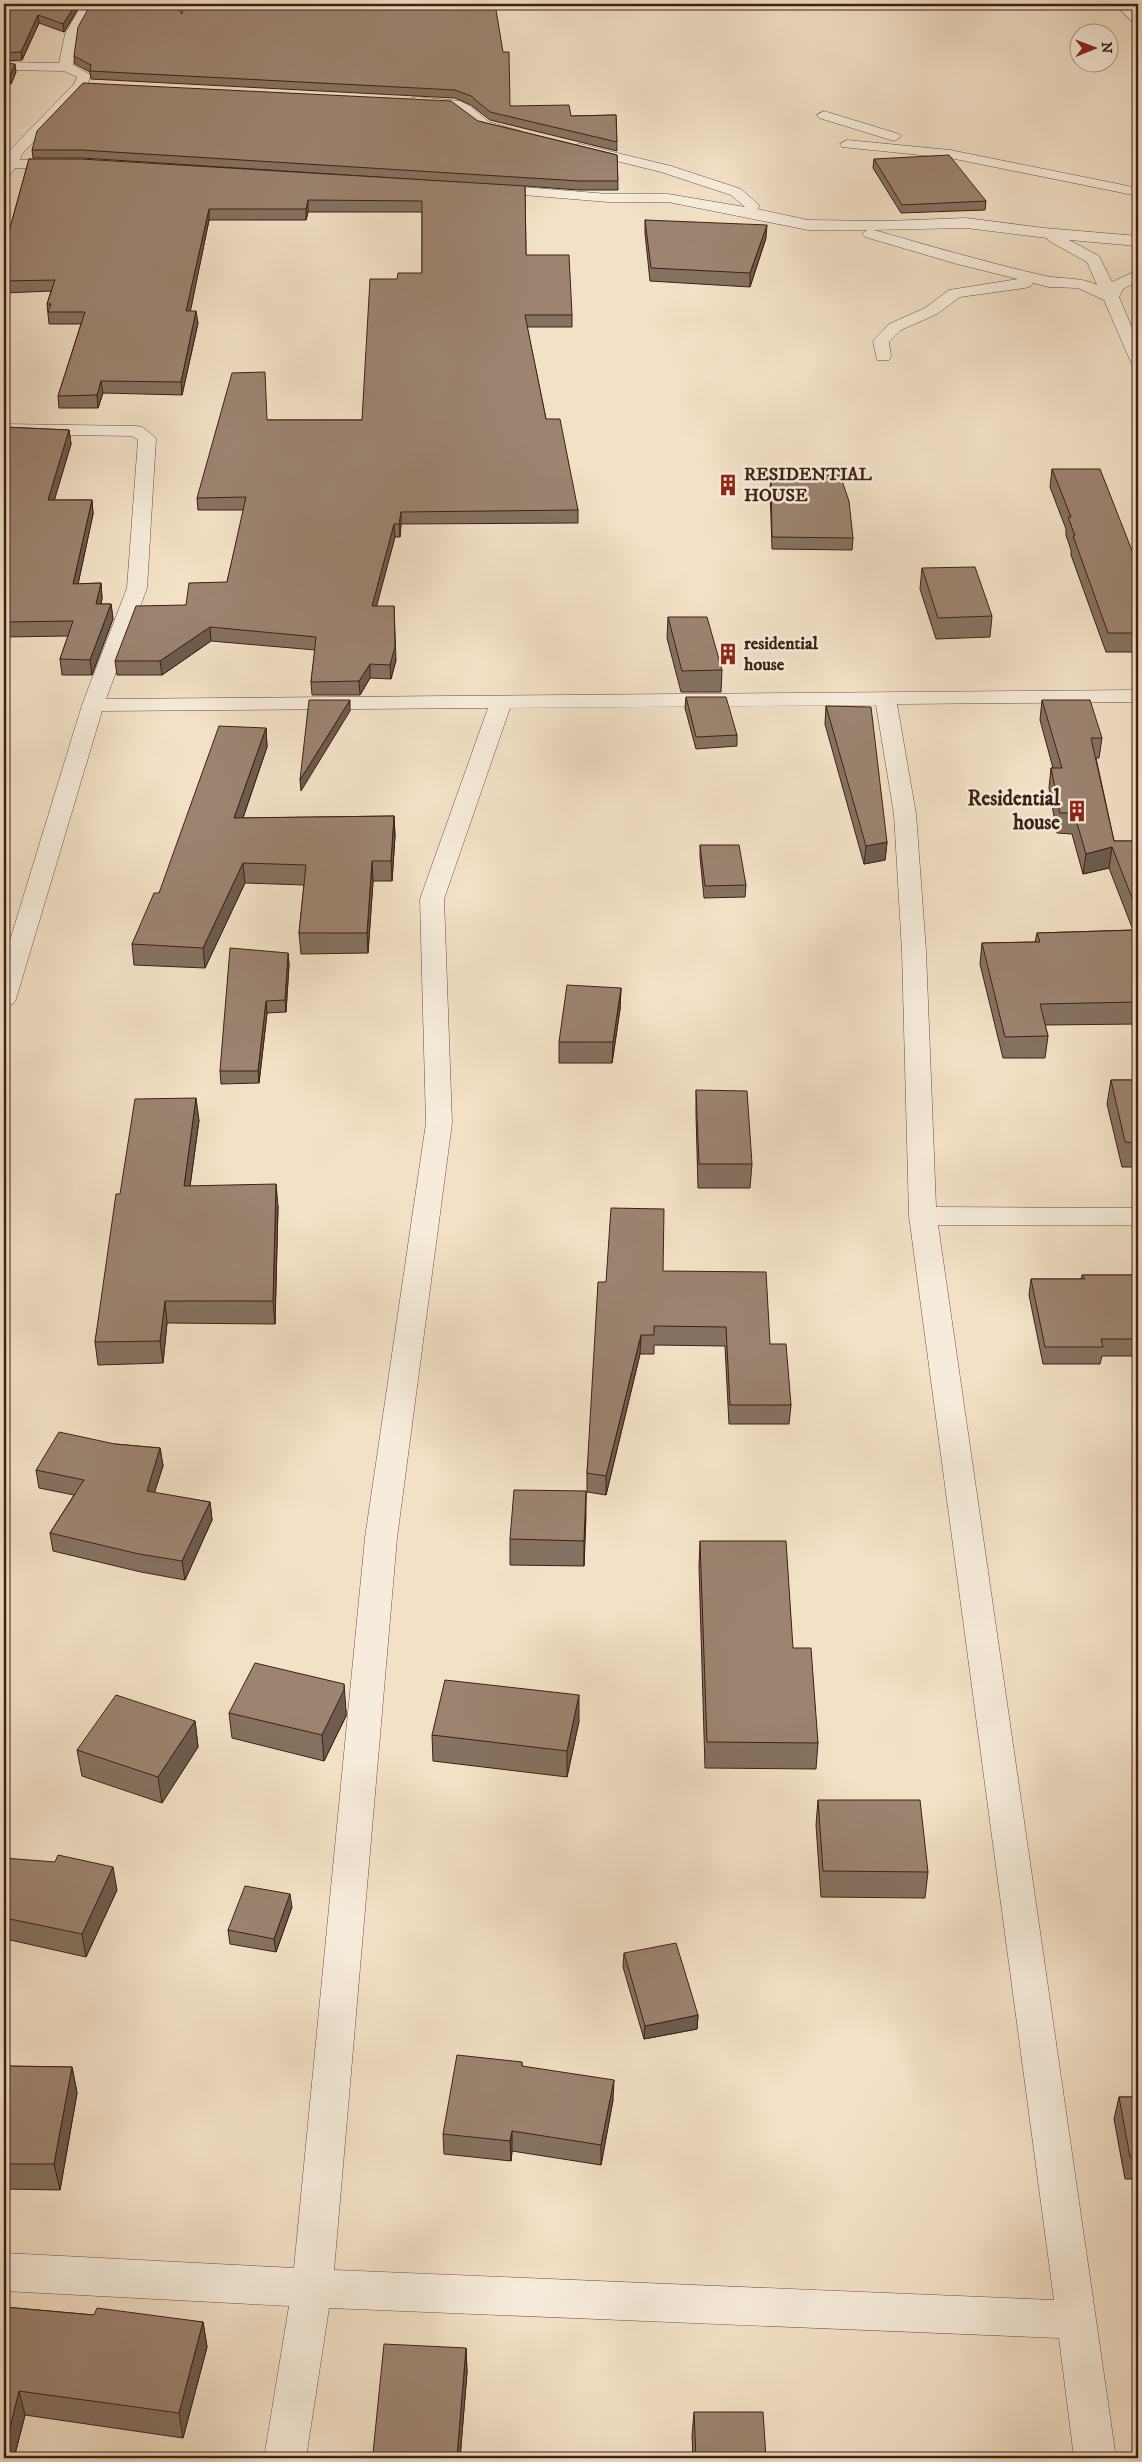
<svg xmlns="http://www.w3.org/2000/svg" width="1142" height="2462" font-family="'IM FELL DW Pica',serif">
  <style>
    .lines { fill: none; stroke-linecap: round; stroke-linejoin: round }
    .street-casing { stroke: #6b5041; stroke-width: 1 }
    .street { fill: #f7ecdb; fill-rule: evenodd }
    .wall { fill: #867261; stroke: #3e2014 }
    .shaded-wall { fill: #6d5c4f; stroke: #3e2014 }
    .building { fill: #9c8471; stroke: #3e2014 }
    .labels { text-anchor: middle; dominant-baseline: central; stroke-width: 5; stroke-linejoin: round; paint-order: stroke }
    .far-poi-label { font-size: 18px; font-weight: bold; fill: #3e2014; stroke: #f7ecdb; text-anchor: start }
    .poi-label { font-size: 21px; font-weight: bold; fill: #3e2014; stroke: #f7ecdb; text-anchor: end }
  </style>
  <rect width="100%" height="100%" fill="#f3e1c7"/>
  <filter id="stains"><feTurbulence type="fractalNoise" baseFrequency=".004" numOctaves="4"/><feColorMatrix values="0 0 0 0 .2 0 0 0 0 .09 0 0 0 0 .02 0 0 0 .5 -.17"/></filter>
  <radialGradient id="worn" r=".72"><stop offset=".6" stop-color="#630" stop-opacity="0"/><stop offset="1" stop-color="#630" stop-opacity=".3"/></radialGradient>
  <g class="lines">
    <!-- street casing -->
    <g class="street-casing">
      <path id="street" d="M82,4H94L77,34L73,65L91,75L87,85L22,154L20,160H65L72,164L65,168H15L9,176L4,177V164L10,150L74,84L77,77L64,71L4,70V62L59,63L65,34Z
        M1115,4H1128L1138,14V25L1134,24Z
        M417,97L460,101L470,106L489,122L521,131L523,134L516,138L479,128L452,108L412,104L410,101L412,98Z
        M824,111L899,134L901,137L894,141L819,118L817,115Z
        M847,140L950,150L1138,188V196L950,158L842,147L840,144Z
        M580,144L671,166L741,189L760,206L757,209L808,220L885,221L966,218L1044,228L1138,236V246L1069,240L1099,256L1112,282L1138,270V281L1123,289L1119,297L1138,342V365L1132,364L1130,360L1104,300L1078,288L1049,287L1033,283L1031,286L1025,288L960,297L937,314L901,330L889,342L891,356L889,360H877L873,341L889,324L925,308L949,290L1018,279L957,264L865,237L862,234L867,230H808L668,202H608L487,192L480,188L487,184L608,194H668L745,207L731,195L661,172L575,151L573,148L575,145ZM966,228L1047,238L1049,241L1087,262L1097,285C1079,276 1060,280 1041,275C985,262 930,246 874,230Z
        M4,424L136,426L142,427L156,438L147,588L106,699L1138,690V702L897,704L916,814L926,951L936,1207L1138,1208V1225H938L1116,2458H1074L1059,2338L329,2308L306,2458H264L289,2306L4,2291V2253L294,2268L365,1538L426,1123L420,899L488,708L102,711L16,999L13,1004L4,1006V960L82,705L127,588L138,440L132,436L4,434ZM876,705L894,814L902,951L909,1216L1054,2300L334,2270L397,1538L452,1123L444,899L510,708Z"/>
    </g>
    <!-- street -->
    <use href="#street" class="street"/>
  </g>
  <!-- wall -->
  <path class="wall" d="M4,4H81L64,32L39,23L22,60L4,61Z
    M182,4L510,106L571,116L616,115L617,151L490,120L471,105L455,98L91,79L90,72L75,64L74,56L182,14Z
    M4,63L16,72L11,84H4Z
    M478,121L617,155L618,190H579L525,186L526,255L572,315V327H527L546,419L578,510V523L401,524L400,537H395L376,606L396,660L391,679L370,678L360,695H312L311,682L315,650L211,641L162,675H117L115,661L186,605L227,582L244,510H198L197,498L267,420H362L397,279L422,273V212H308L306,220H209L190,311L198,323L182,395L103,393L98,408H59L58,396L81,324H49L47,304L51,291L4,293V250L29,159L470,183L82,158H33L32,150Z
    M874,159L986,201L985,210L901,213L873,168Z
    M645,220L766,238L750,287L650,281L645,233Z
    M4,427L69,430L71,444L54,500H92L93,514L78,584L101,583L102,598L101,604H111L113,619L92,675H62L60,659L68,636L4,637Z
    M1052,469L1138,566V652H1106L1071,555V550L1066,535V529L1050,487Z
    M771,476L853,538L852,550L772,549L770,489Z
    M922,568L992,616L990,637L936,639L920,589Z
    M668,617L722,670L721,692H681L667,638Z
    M686,697L737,735V746L696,749L685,708Z
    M1042,700L1102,738L1099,758H1096L1114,841H1138V1024L1045,1025L1048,1036L1045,1058H1003L980,964L982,943L1035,942L1037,933L1133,930L1109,868L1083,874L1072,834L1057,833L1049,788L1051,768H1053L1040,720Z
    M826,706L887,842L885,860L864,864L825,724Z
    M266,728L267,747L243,818L394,816L395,836L392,881H373L368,953L301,954L299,933L304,885L245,883L205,968L134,965L132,944L159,893Z
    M700,845L746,885L745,897L704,898L700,857Z
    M288,953L289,965L286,1012L267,1013L259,1083L221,1084L220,1071Z
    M621,988L620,1009L612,1063H559V1042Z
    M1111,1080H1138V1167H1122L1107,1104Z
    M696,1090L752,1164L750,1188H698L696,1114Z
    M199,1120L190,1186L278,1206L275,1324L167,1323L163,1363L98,1365L95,1342L120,1194Z
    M663,1271L770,1344L791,1405L789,1424H729L725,1346L654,1345V1354H640L606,1495L587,1492V1473L606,1282Z
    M1082,1275H1138V1356H1102L1100,1364H1043L1029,1295L1031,1279H1081Z
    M1135,1418H1138V1453L1133,1431Z
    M115,1444L160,1448L163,1466L154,1493L210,1502L212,1520L185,1580L141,1572L53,1551L50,1533L74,1495L39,1488L36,1470Z
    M586,1491L584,1566L510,1565V1539Z
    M700,1541L793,1648L818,1743L816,1769L705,1768L699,1566Z
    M346,1710V1716L324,1761L232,1738L229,1713Z
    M195,1721L198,1747L162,1803L82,1776L77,1750Z
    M579,1721L567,1777L433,1761L432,1735Z
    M818,1800L928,1872L925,1898L821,1897L816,1825Z
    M4,1858L117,1890L86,1957L10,1940L4,1960Z
    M292,1907L276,1952L230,1944L228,1930Z
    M624,1953L698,2015L697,2029L644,2039L623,1967Z
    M522,2062V2066L613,2100L601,2165L512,2151L511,2161L444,2154L443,2134Z
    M1138,2062V2093L1135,2076Z
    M4,2066L72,2067L77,2093L60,2190L4,2189Z
    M1119,2097H1138V2179H1125L1114,2119Z
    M4,2307L94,2315L203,2322L207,2347L183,2438L25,2415L14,2458Z
    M466,2348L467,2372L460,2458H373V2453Z
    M694,2412L766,2458H693L692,2436Z"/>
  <!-- shaded-wall -->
  <path class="shaded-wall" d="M76,4H81L64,32L63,24Z
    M38,15L39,23L22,60L21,52Z
    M15,64L16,72L11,84L10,76Z
    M308,200V212L306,220V209Z
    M209,209V220L188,323L186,311Z
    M767,225L766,238L750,287V273Z
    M196,311L198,323L182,395L181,382Z
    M101,381L103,393L98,408L97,395Z
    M69,430L71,444L50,515L48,500Z
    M92,500L93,514L75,598L73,584Z
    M401,512V524L400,537L399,524Z
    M394,524L395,537L373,620L372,606Z
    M101,583L102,598L98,619L96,604Z
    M111,604L113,619L92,675L90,660Z
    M394,606L396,660L391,679L390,665Z
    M210,627L211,641L162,675L160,661Z
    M370,664V678L360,695L359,681Z
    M350,700V711L301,791L300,780Z
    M266,728L267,747L236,838L234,818Z
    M394,816L395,836L392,881L391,861Z
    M887,842L885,860L864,864L866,846Z
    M1112,847L1109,868L1083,874L1086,854Z
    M372,861L373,881L368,953L367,933Z
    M243,863L245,883L205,968L203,948Z
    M288,953L289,965L286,1012L285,1000Z
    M621,988L620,1009L612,1063L613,1042Z
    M266,1001L267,1013L259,1083L258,1071Z
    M196,1098L199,1120L187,1208L184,1186Z
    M276,1184L278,1206L275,1324L273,1301Z
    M165,1301L167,1323L163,1363L160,1341Z
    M641,1335L640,1354L606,1495V1476Z
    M160,1448L163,1466L149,1510L147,1491Z
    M586,1491V1517L584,1566V1541Z
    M210,1502L212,1520L185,1580L182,1561Z
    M344,1684L346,1710V1716L324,1761L322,1735Z
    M579,1695V1721L567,1777V1751Z
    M195,1721L198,1747L162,1803L158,1777Z
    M113,1867L117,1890L86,1957L82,1934Z
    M290,1894L292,1907L276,1952L274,1939Z
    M5,1918L10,1940L4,1960V1922Z
    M698,2015L697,2029L644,2039L645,2026Z
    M72,2067L77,2093L60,2190L54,2164Z
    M614,2080L613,2100L601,2165V2145Z
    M512,2131V2151L511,2161L510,2141Z
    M203,2322L207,2347L183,2438L179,2413Z
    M466,2348L467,2372L460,2458H457Z
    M19,2391L25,2415L14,2458H4V2451Z"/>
  <!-- building -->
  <path class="building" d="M4,4H76L63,24L38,15L21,52L4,53Z
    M91,4H175L182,14V4H495L503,52H509L510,106L569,105L571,116L616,115L617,142L490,112L471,96L455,90L90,71L91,65L74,56L78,27Z
    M4,63L15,64L10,76H4Z
    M83,83L451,101L478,121L617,155L618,181H579L81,150H32L37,131Z
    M949,155L986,201L902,205L874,159Z
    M29,159H81L525,186L526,255H569L572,315H525L546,419H560L578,510L401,512L399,524H394L372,606H394L395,647L390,665L370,664L359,681L311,682L316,637L210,627L160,661H115L136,606L186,605L189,583L227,582L246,497L197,498L232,373L265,372L267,420H362L370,279H397L398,273H422V201L308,200L306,209H209L186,311H196L181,382L101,381L97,395L58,396L85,312H48L51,304H47L55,280L4,281V250Z
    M645,220L767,225L750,273L651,268Z
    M4,427L69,430L48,500H92L73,584L101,583L96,604H111L90,660L60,659L73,621L4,622Z
    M1052,469H1100L1138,566V633H1108L1073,536H1075L1068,517H1071Z
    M840,475L849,501L853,538L772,537L771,476Z
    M975,567L992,616L938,618L922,568Z
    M668,617H707L722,670L682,671Z
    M686,697H726L737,735L696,737Z
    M309,700H350L300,780Z
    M1042,700H1090L1102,738H1091L1114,841H1138V913L1112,847L1086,854L1074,813H1060L1051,768H1062Z
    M826,706L871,707L887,842L866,846Z
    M219,726L266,728L234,818L394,816L391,861H372L367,933H299L306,865L243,863L203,948L132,944L154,893H159Z
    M700,845H739L746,885L705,886Z
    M1138,930V1002L1040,1004L1048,1036L1005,1037L982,943L1040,942L1037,933Z
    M230,948L288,953L285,1000L266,1001L258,1071H220Z
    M567,985L621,988L613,1042H559Z
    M1111,1080H1138V1143L1125,1142Z
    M696,1090L747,1091L752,1164H699Z
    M196,1098L184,1186L276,1184L273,1301H165L160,1341L95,1342L116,1194H120L135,1099Z
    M611,1208L664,1209L663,1271L766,1272L770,1344H786L791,1405H730L726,1327L654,1326V1335H641L606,1476L587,1473L598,1282H606Z
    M1082,1275H1138V1339H1101L1103,1347H1045L1031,1279H1085Z
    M1135,1418H1138V1430Z
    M59,1432L115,1444L160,1448L147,1491L210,1502L182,1561L139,1554L50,1533L84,1480L36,1470Z
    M514,1490L586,1491L584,1541L510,1539Z
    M700,1541H786L793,1648H811L818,1743L707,1742Z
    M255,1663L344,1684V1690L322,1735L229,1713Z
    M445,1680L579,1695L567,1751L432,1735Z
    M116,1695L195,1721L158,1777L77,1750Z
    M818,1800H920L928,1872L823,1871Z
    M58,1855L113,1867L82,1934L5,1918L4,1922V1858L55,1862Z
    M245,1886L290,1894L274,1939L228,1930Z
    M676,1943L698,2015L645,2026L624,1953Z
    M457,2055L522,2062V2066L614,2080L601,2145L512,2131L510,2141L443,2134Z
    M4,2066L72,2067L54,2164H4Z
    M1119,2097H1138V2157H1130Z
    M4,2307L94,2315L97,2308L203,2322L179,2413L19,2391L4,2451Z
    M384,2344L466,2348L457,2457L373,2453Z
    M694,2412H763L766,2458H696Z"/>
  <!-- icons -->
  <defs>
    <g id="building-bare" transform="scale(1.725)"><path d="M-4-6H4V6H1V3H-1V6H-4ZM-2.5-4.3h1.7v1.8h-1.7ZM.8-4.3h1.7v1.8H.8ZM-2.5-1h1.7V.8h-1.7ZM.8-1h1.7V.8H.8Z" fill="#8f2418" stroke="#f7ecdb" stroke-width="2.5" paint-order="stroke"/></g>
  </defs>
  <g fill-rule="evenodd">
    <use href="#building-bare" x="728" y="485"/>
    <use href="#building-bare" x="728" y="654"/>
    <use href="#building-bare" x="1077" y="811"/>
  </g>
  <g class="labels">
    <!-- far-poi labels -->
    <g class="far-poi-label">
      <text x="744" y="475">RESIDENTIAL<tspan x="744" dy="21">HOUSE</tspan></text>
      <text x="744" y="644">residential<tspan x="744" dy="21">house</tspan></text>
    </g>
    <!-- poi labels -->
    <g class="poi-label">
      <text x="1060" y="799">Residential<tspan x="1060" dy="24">house</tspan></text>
    </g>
  </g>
  <!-- margin -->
  <rect width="1142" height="2462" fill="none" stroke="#f3e1c7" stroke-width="20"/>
  <rect x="5" y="5" width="1132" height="2452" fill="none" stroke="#3e2014" stroke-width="2.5"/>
  <rect x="10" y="10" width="1122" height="2442" fill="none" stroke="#3e2014"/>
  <!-- north arrow -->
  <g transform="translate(1094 48) rotate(89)"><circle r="24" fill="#f7ecdb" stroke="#ad9a8b"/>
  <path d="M0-4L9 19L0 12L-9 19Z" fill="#8f2418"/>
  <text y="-8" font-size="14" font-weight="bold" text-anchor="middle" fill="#3e2014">N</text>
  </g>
  <rect width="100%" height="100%" filter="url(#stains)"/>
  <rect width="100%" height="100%" fill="url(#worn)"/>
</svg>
